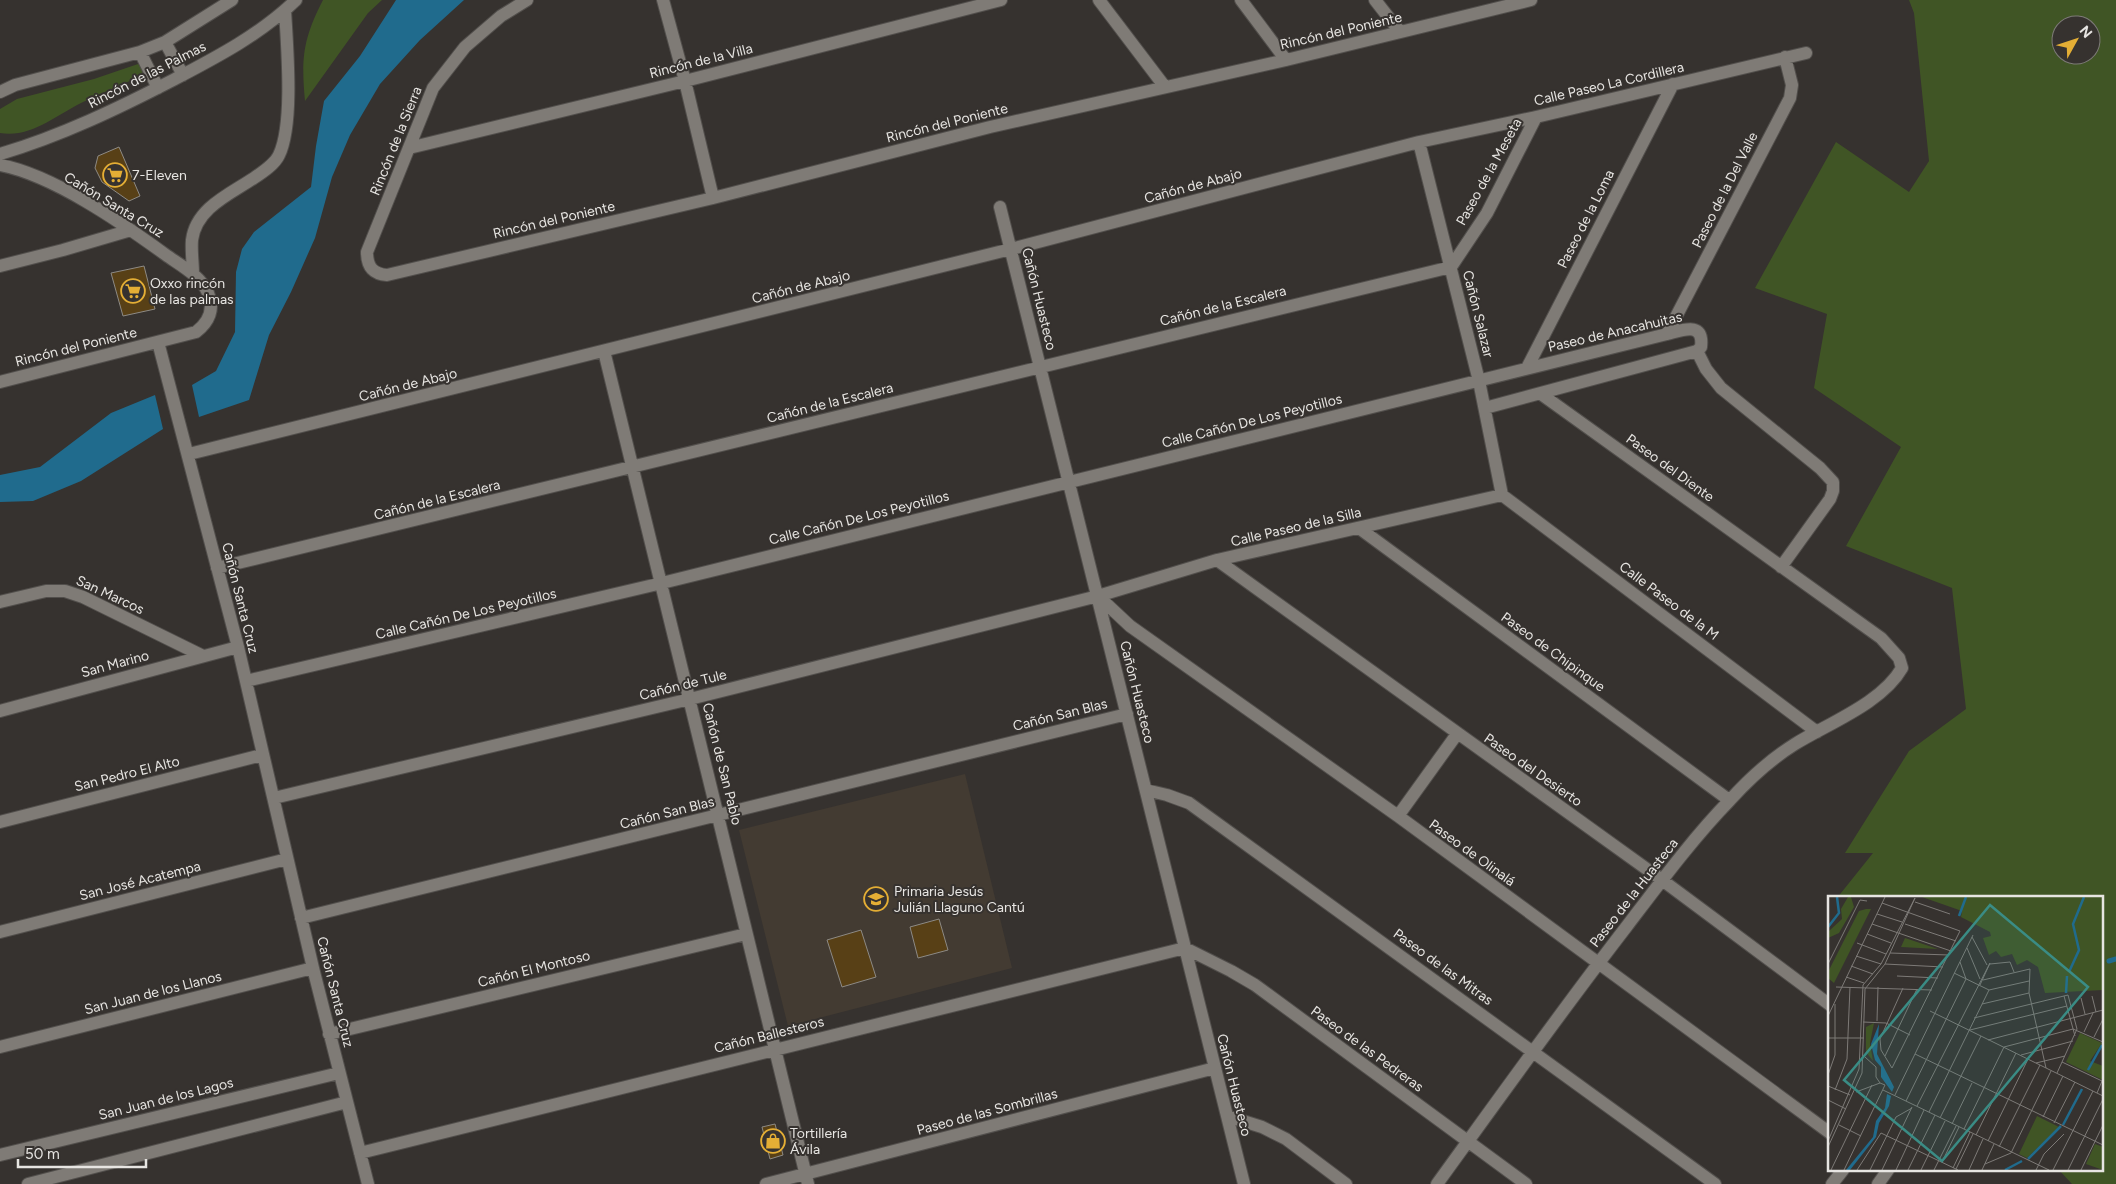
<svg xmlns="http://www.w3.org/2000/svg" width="2116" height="1184" font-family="Figtree,sans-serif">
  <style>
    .built { fill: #433b32 }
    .green { fill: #405525; fill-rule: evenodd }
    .water { fill: #206b8d }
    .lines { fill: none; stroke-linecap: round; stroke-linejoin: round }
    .stream { stroke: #206b8d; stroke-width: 5 }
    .building { fill: #584016; stroke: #8d8a85 }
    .street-casing { stroke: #524f4c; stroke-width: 14 }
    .street { stroke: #7f7b76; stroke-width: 12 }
    .labels { text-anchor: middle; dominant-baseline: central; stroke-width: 4; stroke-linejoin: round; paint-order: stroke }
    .street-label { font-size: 14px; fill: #e7e5e2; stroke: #36322f }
    .poi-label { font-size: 14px; fill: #e7e5e2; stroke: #36322f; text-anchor: start }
    .inset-river { fill: none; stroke: #206b8d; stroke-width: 2.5 }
    .inset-road { fill: none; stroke: #7d7a77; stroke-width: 1 }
    .view { fill: #3a8c85; fill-opacity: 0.15; stroke: #3a8c85; stroke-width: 2.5 }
    .inset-edge { fill: none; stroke: #e7e5e2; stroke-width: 2.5 }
  </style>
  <rect width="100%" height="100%" fill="#36322f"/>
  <!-- built -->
  <path class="built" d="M965,774L1012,968L788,1026L739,830Z"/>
  <!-- green -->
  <path class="green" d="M323,0H382L368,13L305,101C301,58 303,39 323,0Z
    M1909,0H2116V1184H2072L2059,1170H2102V898H1837L1873,853H1845L1909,751L1966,709L1952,588L1846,546L1901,447L1814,388L1827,314L1755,288L1836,142L1909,192L1929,161L1914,13ZM2061,25H2091V55H2061Z
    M138,64L144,71L137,78C118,86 99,94 81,103C55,116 31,138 0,133V109L17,99L94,79Z"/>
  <!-- water -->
  <path class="water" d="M396,0H464L420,40L380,84L350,135L332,177L315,238L291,292L269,335L249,400L199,417L192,385L216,371L235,332L236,272L242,249L254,232L311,187L316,146L324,101L360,56Z
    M155,395L163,429L81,481L33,501L0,502V475L40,467L111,413Z"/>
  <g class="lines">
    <!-- stream -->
    <path class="stream" d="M2109,961L2116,959"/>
  </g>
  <!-- building -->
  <path class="building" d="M119,147L140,196L129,201L102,182L95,168L98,156Z
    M144,266L155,309L123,316L111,273Z
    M939,919L948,950L918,958L910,927Z
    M861,930L876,977L842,987L827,940Z
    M775,1124L783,1155L770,1159L762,1127Z"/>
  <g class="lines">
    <!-- street casing -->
    <g class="street-casing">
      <path id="street" d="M527,0L501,16L465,47L433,88L367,252C367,267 373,274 387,275L713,198L990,127L1286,60L1531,0
        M663,0L685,81L713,198
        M1099,0L1165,87
        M1241,0L1286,60
        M1375,0L1400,32
        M165,42L183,75
        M140,52L158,88
        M0,92L15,85L140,52L165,42L232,0
        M1419,142L1479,381L1502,495
        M409,148L685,81L1001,0
        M0,154C61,136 119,108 175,79C217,57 261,34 296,0
        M0,165C53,175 122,223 166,255C180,265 201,276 208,293C215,309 209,322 196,332L0,382
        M1000,207L1244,1184
        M0,266L63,250L131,230
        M193,274C193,263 191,251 192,240C196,208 230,194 254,178C263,172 275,164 279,155C294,124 287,46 285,10
        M1667,334L1790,98L1792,85L1785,57
        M158,342L238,647L313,968L368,1184
        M604,351C671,629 742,906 808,1184
        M1697,351L1706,369L1721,388L1820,468L1833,482V491L1830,499L1781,567
        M1527,368L1673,84
        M189,454L1011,249L1419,142L1536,117L1806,53
        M1502,495L1817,732
        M1359,528L1729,800
        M1217,560L1662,880L1830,1005
        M217,568C628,469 1039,366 1451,267L1487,213L1536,117
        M1098,596L1130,626L1398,816L1830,1133
        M0,602L46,591H65L83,597L203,656
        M246,681L662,583L1667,334C1683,330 1704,321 1701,347L1697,351L1485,408
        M0,711L238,647
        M1146,790L1167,795L1189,803L1715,1184
        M274,798L690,699L1098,596L1217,560L1502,495
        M1398,816L1457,734
        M0,822L262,755
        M301,918L1127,714
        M0,932L287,859
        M329,1034L746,934
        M0,1047L313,968
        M1227,1116L1262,1127L1286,1139L1346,1184
        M360,1153L1185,948L1231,971L1255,985L1526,1184
        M0,1155L339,1073
        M28,1184L347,1102
        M766,1184L1215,1068
        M1437,1184C1500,1097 1562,1010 1627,926C1659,884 1693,838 1730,800C1749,779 1771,759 1795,744C1829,723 1882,703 1902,668L1899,658L1881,638L1541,394
        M1832,1184L1843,1170
        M1878,1184L1888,1170"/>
    </g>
    <!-- street -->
    <use href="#street" class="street"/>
  </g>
  <!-- icons -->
  <defs>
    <g id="supermarket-ring" transform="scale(1.25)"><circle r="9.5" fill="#36322f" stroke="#e4ae35" stroke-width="1.5"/><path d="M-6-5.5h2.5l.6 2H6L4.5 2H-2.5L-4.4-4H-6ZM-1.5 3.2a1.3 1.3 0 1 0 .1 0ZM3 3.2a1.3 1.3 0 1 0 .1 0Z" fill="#e4ae35"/></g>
    <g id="school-ring" transform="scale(1.25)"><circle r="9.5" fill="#36322f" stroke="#e4ae35" stroke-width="1.5"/><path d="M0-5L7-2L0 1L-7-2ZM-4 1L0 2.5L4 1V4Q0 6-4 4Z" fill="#e4ae35"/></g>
    <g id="shop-ring" transform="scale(1.25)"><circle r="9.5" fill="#36322f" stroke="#e4ae35" stroke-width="1.5"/><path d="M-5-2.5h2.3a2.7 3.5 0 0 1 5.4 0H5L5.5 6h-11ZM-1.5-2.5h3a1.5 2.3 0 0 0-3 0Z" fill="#e4ae35"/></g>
  </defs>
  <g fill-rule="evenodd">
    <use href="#supermarket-ring" x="115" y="175"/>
    <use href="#supermarket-ring" x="133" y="291"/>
    <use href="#school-ring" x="876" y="899"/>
    <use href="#shop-ring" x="773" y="1141"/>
  </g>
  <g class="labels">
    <!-- street labels -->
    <g class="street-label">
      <text transform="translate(1341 31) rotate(-13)">Rincón del Poniente</text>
      <text transform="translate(701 61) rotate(-14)">Rincón de la Villa</text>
      <text transform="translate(147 75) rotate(-27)">Rincón de las Palmas</text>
      <text transform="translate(1609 84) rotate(-13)">Calle Paseo La Cordillera</text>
      <text transform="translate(947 123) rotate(-14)">Rincón del Poniente</text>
      <text transform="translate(396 141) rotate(-68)">Rincón de la Sierra</text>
      <text transform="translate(1489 172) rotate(-61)">Paseo de la Meseta</text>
      <text transform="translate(1193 186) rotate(-15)">Cañón de Abajo</text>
      <text transform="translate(1725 190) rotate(-63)">Paseo de la Del Valle</text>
      <text transform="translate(114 205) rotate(31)">Cañón Santa Cruz</text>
      <text transform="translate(1586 219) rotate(-63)">Paseo de la Loma</text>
      <text transform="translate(554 220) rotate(-13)">Rincón del Poniente</text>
      <text transform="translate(801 287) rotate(-14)">Cañón de Abajo</text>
      <text transform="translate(1039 299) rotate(76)">Cañón Huasteco</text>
      <text transform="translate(1223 306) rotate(-14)">Cañón de la Escalera</text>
      <text transform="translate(1478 314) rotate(76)">Cañón Salazar</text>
      <text transform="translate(1615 332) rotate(-13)">Paseo de Anacahuitas</text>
      <text transform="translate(76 347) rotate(-14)">Rincón del Poniente</text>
      <text transform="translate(408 385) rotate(-14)">Cañón de Abajo</text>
      <text transform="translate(830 403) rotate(-14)">Cañón de la Escalera</text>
      <text transform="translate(1252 421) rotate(-14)">Calle Cañón De Los Peyotillos</text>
      <text transform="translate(1670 468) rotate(36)">Paseo del Diente</text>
      <text transform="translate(437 500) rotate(-14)">Cañón de la Escalera</text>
      <text transform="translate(859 518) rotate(-14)">Calle Cañón De Los Peyotillos</text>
      <text transform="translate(1296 527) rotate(-13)">Calle Paseo de la Silla</text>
      <text transform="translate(110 595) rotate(25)">San Marcos</text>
      <text transform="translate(240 598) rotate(76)">Cañón Santa Cruz</text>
      <text transform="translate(1669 601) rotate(37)">Calle Paseo de la M</text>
      <text transform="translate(466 614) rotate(-13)">Calle Cañón De Los Peyotillos</text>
      <text transform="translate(1553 652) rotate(36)">Paseo de Chipinque</text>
      <text transform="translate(115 664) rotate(-15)">San Marino</text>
      <text transform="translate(683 685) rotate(-14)">Cañón de Tule</text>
      <text transform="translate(1137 692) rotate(76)">Cañón Huasteco</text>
      <text transform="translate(1060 715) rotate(-14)">Cañón San Blas</text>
      <text transform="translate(722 764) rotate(76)">Cañón de San Pablo</text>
      <text transform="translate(1533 770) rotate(35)">Paseo del Desierto</text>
      <text transform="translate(127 774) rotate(-14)">San Pedro El Alto</text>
      <text transform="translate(667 813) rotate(-14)">Cañón San Blas</text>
      <text transform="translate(1472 853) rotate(36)">Paseo de Olinalá</text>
      <text transform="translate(140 881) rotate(-14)">San José Acatempa</text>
      <text transform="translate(1634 893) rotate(-52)">Paseo de la Huasteca</text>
      <text transform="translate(1443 967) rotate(36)">Paseo de las Mitras</text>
      <text transform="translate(534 969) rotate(-14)">Cañón El Montoso</text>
      <text transform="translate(335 992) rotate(76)">Cañón Santa Cruz</text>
      <text transform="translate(153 993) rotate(-14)">San Juan de los Llanos</text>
      <text transform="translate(769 1035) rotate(-14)">Cañón Ballesteros</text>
      <text transform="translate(1367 1049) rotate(36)">Paseo de las Pedreras</text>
      <text transform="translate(1234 1085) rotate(76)">Cañón Huasteco</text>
      <text transform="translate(166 1099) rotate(-14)">San Juan de los Lagos</text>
      <text transform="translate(987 1112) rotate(-15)">Paseo de las Sombrillas</text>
    </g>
    <!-- poi labels -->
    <g class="poi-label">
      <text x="132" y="175">7-Eleven</text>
      <text x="150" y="283">Oxxo rincón<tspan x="150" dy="16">de las palmas</tspan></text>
      <text x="894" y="891">Primaria Jesús<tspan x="894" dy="16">Julián Llaguno Cantú</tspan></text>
      <text x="790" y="1133">Tortillería<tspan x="790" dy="16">Ávila</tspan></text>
    </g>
  </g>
  <!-- overview -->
  <g transform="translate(1828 896)">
    <rect width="275" height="275" fill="#36322f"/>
    <path d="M20,1H23L26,11L11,37L0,42L1,35L14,23L13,13ZM94,1H275V94L217,97L210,71L199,64L189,69L184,58L173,61L168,55L161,59L155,42L163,40L162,36L133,21L134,15ZM38,13H43L6,87L0,82V76L31,15ZM77,42L110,53L73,51ZM46,127L42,147L45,165L38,156V131ZM252,137L274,147L262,165L275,170V184L238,166ZM209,220L231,231L199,262L191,258ZM267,248L275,251V274L258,268Z" fill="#405525"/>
    <path d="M51,128L49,158L66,191L64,196L53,181V171L47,164L43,148ZM59,198L63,200L61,210L51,227L48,241L22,274H18L45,241L48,225L57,212Z" fill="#206b8d"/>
    <path class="inset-river" d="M131,20L138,1M0,31L11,17L9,1M241,76L251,54L245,28L256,1M238,97L239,80M260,174L274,149M235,229L254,193M200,263L233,230M177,274L194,265"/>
    <path class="inset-road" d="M87,6L122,18M54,7L132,35L64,172L53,154L52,143L75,92M49,18L74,26M44,28L123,55M77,28L128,45M39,38L63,47M144,41L159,69M29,47L58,58M139,52L152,83M62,57L121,59M28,60L53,68M0,68L32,4L39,5M57,68L115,71M162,68L182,66L186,76M23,70L45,78M126,77L161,94M69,80L110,82M18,81L36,87M155,84L202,73L201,97L218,172M152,89L162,67M8,91L104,94M161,94L201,85M236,100L247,140M264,100L268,116M253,102L257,118M154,108L201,97M102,115L275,200M0,120L57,1M146,122L240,99L249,133L229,177M49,125L50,91M35,126L58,127L82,139M142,134L239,110M256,136L265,117M266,141L275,123M0,142H36M160,144L275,114M87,158L275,249M193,159L245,145M57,160L89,93M37,161L48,171V181L52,187M234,166L274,185L269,197M208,167L237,160M0,179L7,159V108M0,190L22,199M7,194L19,163L22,91M55,194L221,274M67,199L145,39M0,204L18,213M78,205L138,83L132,66M89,210L162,67M101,216L161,94M215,221L235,180M112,222L153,140M226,227L247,186M124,228L144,187M11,229L33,240M136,233L176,151L245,133L275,146M148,239L188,157M0,245L31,173L35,89L53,68L87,2M160,245L200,163M0,251L34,177L37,93L57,68L87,2M171,251L212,169M114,266L131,231M157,268L183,257L223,175M125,272L142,236M128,273L145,238M3,274L44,189M16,274L57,189L52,187L28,196M29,274L53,237L130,274M42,274L68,221L84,212M54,274L84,211M68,274L96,214M80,274L107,219M93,274L117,225M106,274L128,230M141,274L155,243M154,274L166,248M208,274L216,258L236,238M225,274L265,195M240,274L275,203M253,274L275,229"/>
    <path class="view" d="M162,9L260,91L114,265L16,184Z"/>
    <rect width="275" height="275" class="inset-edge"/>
  </g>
  <!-- north arrow -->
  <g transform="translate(2076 40) rotate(50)"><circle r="24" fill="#36322f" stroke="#7d7a77"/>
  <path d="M0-4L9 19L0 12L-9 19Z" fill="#e4ae35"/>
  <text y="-8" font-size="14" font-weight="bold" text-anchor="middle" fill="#e7e5e2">N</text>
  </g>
  <!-- scale -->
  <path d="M18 1159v8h128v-8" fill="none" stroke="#e7e5e2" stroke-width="2.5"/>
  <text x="25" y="1159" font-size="15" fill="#e7e5e2" stroke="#36322f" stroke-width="4" paint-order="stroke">50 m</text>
</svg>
